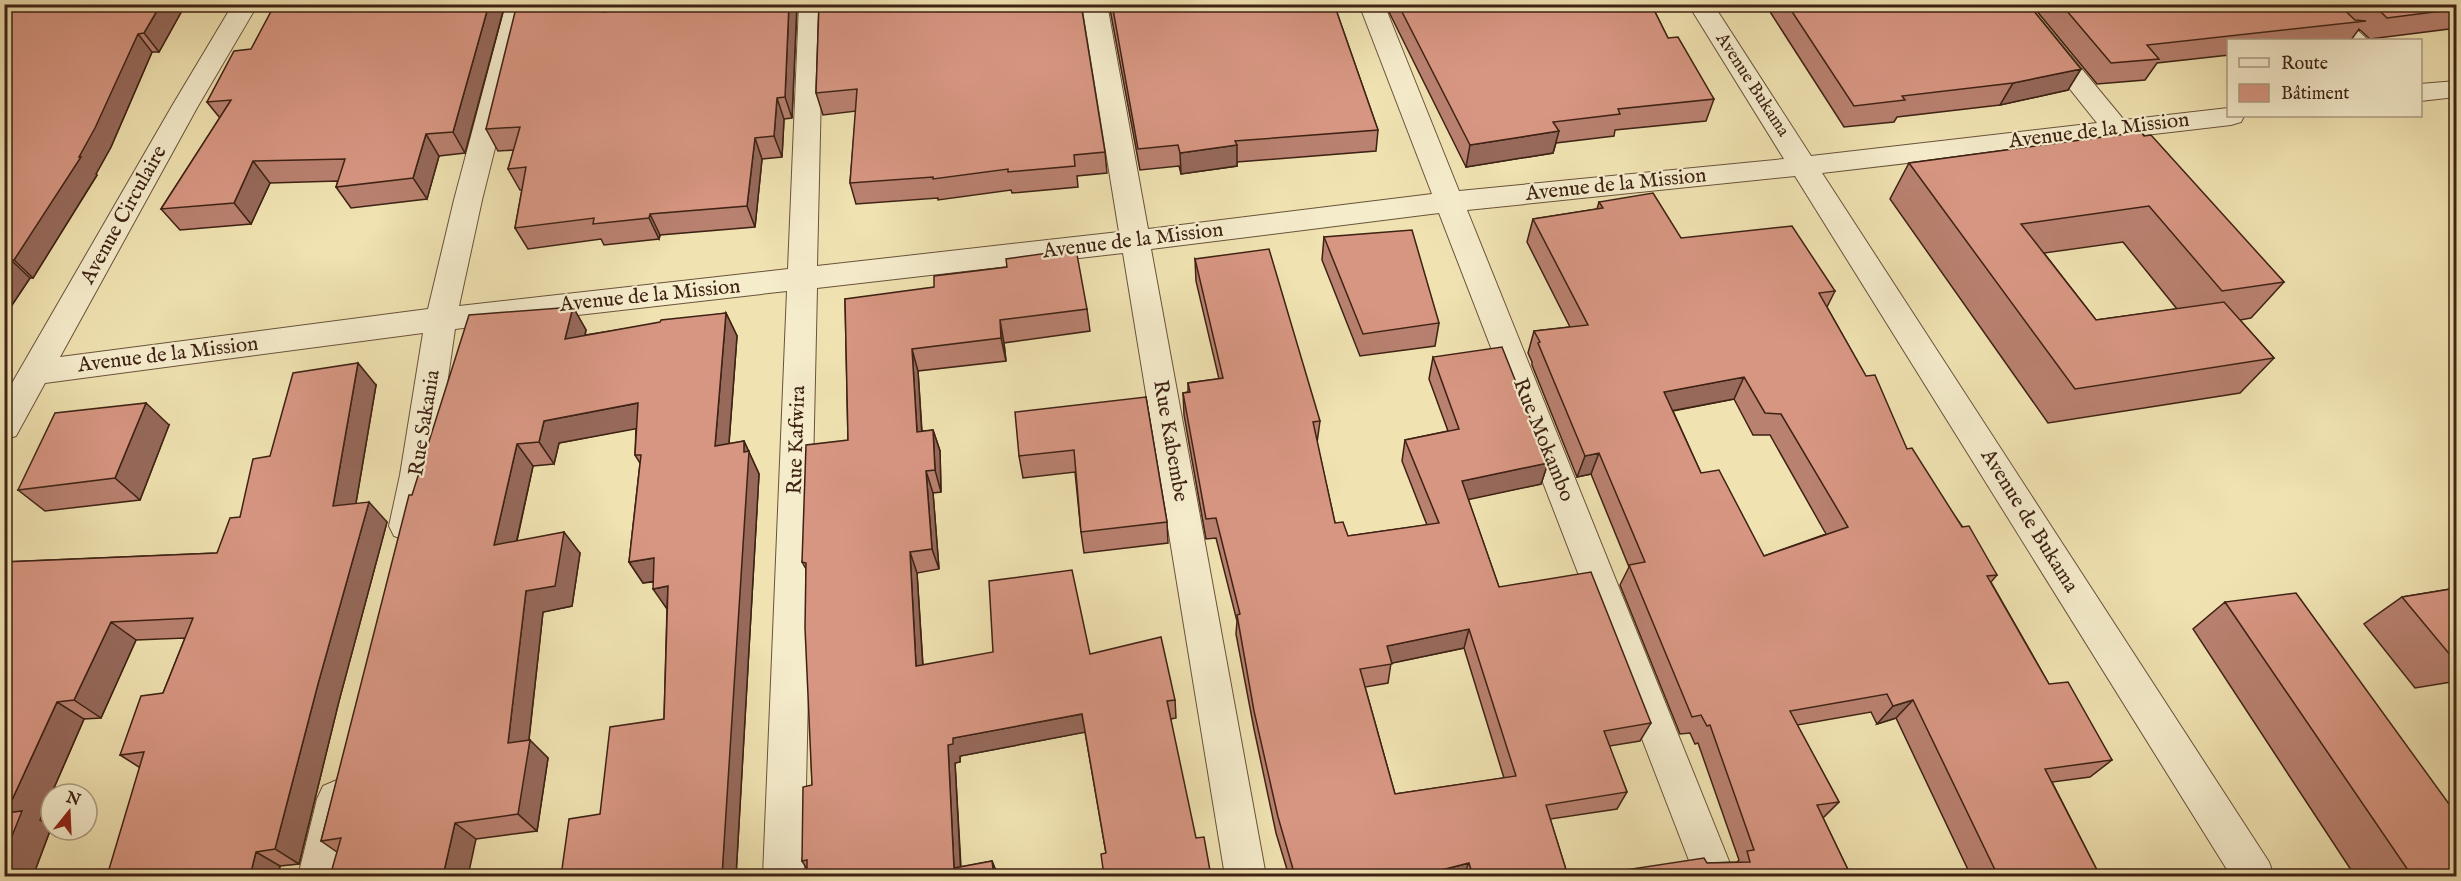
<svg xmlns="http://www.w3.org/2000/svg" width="2461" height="881" font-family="'IM FELL English',serif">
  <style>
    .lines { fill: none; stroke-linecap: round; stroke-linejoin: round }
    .minor-casing { stroke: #6a523b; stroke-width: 2 }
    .minor { fill: #f5eccc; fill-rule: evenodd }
    .wall { fill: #b98170; stroke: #3e2214; stroke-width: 1.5; fill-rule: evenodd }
    .shaded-wall { fill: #96695b; stroke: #3e2214; stroke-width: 1.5 }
    .building { fill: #d79682; stroke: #3e2214; stroke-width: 1.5; fill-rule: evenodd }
    .labels { text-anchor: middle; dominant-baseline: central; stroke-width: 4.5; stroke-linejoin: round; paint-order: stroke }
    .far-street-label { font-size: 18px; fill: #3e2214; stroke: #f5eccc }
    .street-label { font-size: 21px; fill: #3e2214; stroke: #f5eccc }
  </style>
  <rect width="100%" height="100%" fill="#f0e2b1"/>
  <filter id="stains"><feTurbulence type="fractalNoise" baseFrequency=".00333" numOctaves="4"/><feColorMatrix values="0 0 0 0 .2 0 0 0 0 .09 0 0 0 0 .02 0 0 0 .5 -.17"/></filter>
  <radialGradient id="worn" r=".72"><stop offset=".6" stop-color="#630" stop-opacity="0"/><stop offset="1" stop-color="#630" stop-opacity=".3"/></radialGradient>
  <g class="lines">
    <!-- minor casing -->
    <g class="minor-casing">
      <path id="minor" d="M233,4H258L198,106L60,357L428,309L454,200L506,4H531L482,200L459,306L788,269L799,4H823L817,266L1119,232L1082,4H1107L1148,229L1432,194L1359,4H1384L1459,191L1784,159L1688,4H1713L1811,156L2097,123L2002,4H2028L2124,120L2228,108V116H2244L2241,122L2231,125L1822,173L2269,862L2274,876H2231L1795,176L1467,210L1735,876H1695L1439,213L1151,249L1266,876H1225L1123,253L817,288L804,876H763L787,291L455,329L434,475L423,526L418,536L406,540L394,536L389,526L400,475L423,333L45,383L16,436L4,440V397L172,106Z
        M2302,4H2329L2368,40H2340Z
        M2456,81V97L2420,101V84Z
        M337,780L351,786L357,799L339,876H298L317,799L323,786Z"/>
    </g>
    <!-- minor -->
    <use href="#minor" class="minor"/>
  </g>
  <!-- wall -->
  <path class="wall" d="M4,4L184,7L159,52H152L111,147L96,174L97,175L33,278H30L4,317Z
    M505,4L465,153L439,156L427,199L351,208L336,187L338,181L270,183L251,224L180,230L161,209L220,118L207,102Z
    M607,4L610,11L797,4L792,118L784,119L782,157L762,159L755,227L660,235L659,239L604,245L601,239L528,249L515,228L522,190H520L508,169L514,150L498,151L486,129Z
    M819,4L1105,152L1107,173L1077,176L1078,187L1012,193L1011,190L938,200V198L856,204L850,183L856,111L823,115L816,93Z
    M1109,4H1334L1378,130L1376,151L1237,162V166L1181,174L1179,166L1140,170Z
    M1385,4H1651L1668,38L1714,99L1706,121L1615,130L1614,136L1556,143L1553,153L1466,167Z
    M1765,4H2028L2068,90L2000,105L1897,117L1894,122L1844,127Z
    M2031,4H2457V28L2370,39L2359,29L2351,40H2229V55L2157,63L2145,80L2097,84Z
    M2141,132L2284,282L2251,318L2240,320L2274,358L2240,393L2048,423L1890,199L1909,163ZM2123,242L2177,309L2096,320L2044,253Z
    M1599,202L1681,238L1835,291L1827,307L1907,449L1997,575L1991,582L2049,684L2112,760L2090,777L2052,782L2100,876H1971L1896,718L1877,724L1871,712L1797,725L1839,802L1823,818L1851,876L1707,863L1737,862L1739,860L1698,743L1695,744L1690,733L1680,734L1620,585L1629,567L1591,474L1577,477L1532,365V362L1528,353L1534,331L1570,327L1527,242L1533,219L1597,209ZM1734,399L1753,435H1770L1826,534L1764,556L1701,473L1673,411Z
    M1324,237L1439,323L1435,346L1360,356L1322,260Z
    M1195,259L1320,421L1317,443L1335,523L1348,536L1427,525L1402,461L1405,440L1448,431L1429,379L1433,357L1548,463L1541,484L1468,499L1499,587L1651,723L1640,741L1609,746L1627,792L1617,809L1550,819L1568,876H1289L1276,833L1254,729L1236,634L1237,621L1216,538L1206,539L1184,415L1183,393L1188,392V383L1219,379L1196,281ZM1464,648L1504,778L1395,794L1365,687L1388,683L1391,663Z
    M845,299L1087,309L1090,331L1004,343L1006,361L918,371L922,431L933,430L940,451L941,492L933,493L939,569L917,573L923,665L1090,654L1175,700L1176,718L1171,719L1106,853L1085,732L960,756V762L955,763L961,867L992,861L998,876H807V869L802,861L812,785L806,569L802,562L848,440Z
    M573,307L586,330L585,335L726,313L737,336L729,444L744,441L759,474L736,876L600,814L664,719L667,609L653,582L643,583L629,562L640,463L635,455L636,428L559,443L554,464L533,466L517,541L580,553L572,606L543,612L529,740L548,758L537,831L476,839L337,852L321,841L412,495Z
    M376,385L356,503L387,522L339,701L299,864L280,866L278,876L139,767L120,755L163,693L185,638L136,640L101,718L84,719L40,820L51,826V828L33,876L4,562L217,553L240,517L270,456Z
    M1146,397L1167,522L1168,543L1084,553L1081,532L1075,472L1023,478L1019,456Z
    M169,425L140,500L45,511L18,490Z
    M2457,588V681L2415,688L2364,624L2402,597Z
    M2225,602L2457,876H2355L2193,629Z"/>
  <!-- shaded-wall -->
  <path class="shaded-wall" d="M161,4H182L184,7L159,52L144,33Z
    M489,4H505L465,153L453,132Z
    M605,4H607L615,23L603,12Z
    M789,4H797L792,118L785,97Z
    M138,34L152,52L111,147L96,174L97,175L33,278L14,260L79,157Z
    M2081,69L2068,90L2000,105L2013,83Z
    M777,98L784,119L782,157L774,136Z
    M1559,131L1553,153L1466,167L1470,145Z
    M426,134L439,156L427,199L413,178Z
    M755,138L762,159L755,227L747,206Z
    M1237,145V166L1181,174L1180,153Z
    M253,161L270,183L251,224L234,203Z
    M650,214L660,235L659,239L649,218Z
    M11,260L30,278L4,317V270Z
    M573,307L586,330L579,362L565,339Z
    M726,313L737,336L727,468L715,446Z
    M1000,320L1004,343L1006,361L1001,338Z
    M912,349L918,371L923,453L917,432Z
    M358,363L376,385L352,526L333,506Z
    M1744,377L1734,399L1655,414L1664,392Z
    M146,403L169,425L140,500L115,478Z
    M638,403L651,426L559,443L554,464L539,442L544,421Z
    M933,430L940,451L941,492L935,470Z
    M744,441L759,474L736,876H722Z
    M517,444L533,466L511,566L494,545Z
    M1599,453L1591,474L1577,477L1585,456Z
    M1548,463L1541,484L1457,502L1462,481Z
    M926,471L933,493L939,569L932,549Z
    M369,502L387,522L339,701L299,864L275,849L318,684Z
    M564,532L580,553L572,606L543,612L527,756L530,740L548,758L537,831L518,814L508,743L526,591Z
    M910,552L917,573L924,685L916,666Z
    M654,558L668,579L643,583L629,562Z
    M668,586L667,609L653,589Z
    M111,622L136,640L101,718L74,700Z
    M1469,629L1464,648L1383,665L1387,646Z
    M1913,700L1896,718L1877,724L1893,706Z
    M57,702L84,719L40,820L51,826V828L33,876H4L6,813Z
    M1082,714L1086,732L960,756V762L955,763L961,876L954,868L948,745L953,738Z
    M455,823L476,839L468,876H443Z
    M256,852L280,866L278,876H250Z
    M992,861L998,876H994Z
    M1469,863L1463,876H1418Z"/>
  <!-- building -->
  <path class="building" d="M4,4H161L144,33L138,34L95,128L79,157H81L14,260H11L4,270Z
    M275,4H489L453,132L426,134L413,178L336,187L345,159L253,161L234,203L161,209L231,100L207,102L234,51L251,49Z
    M517,4H605L603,12L688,4H789L785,97L777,98L774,136L755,138L747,206L650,214L649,218L593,224L594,218L515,228L526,167L508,169L520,127L486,129Z
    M819,4H1081L1105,152L1074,155L1075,166L1008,172V169L933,179V177L850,183L857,89L816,93Z
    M1112,4H1334L1378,130L1235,141L1237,145L1180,153L1178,145L1138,149Z
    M1398,4H1651L1668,38L1678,37L1714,99L1618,109L1620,114L1553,122L1559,131L1470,145Z
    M1787,4H2028L2081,69L2013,83L1902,96L1905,100L1854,106Z
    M2061,4H2338L2355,20L2366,21L2147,45L2159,59L2111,63Z
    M2373,4H2457V9L2387,18Z
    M2141,132L2144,136L2151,135L2284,282L2222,291L2149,206L2021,224L2096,320L2224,302L2274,358L2075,389L1909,163Z
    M1653,193L1681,238L1792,226L1835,291L1819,293L1866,376L1875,375L1907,449L1912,448L1962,527L1969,526L1997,575L1987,576L2049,684L2068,682L2112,760L2045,769L2100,876H1998L1913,700L1893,706L1887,694L1790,711L1839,802L1817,805L1851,876H1586L1704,858L1707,863L1750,862L1747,851L1754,850L1710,725L1707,726L1701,715L1692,717L1629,565L1645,562L1599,453L1585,456L1538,343L1540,342L1534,331L1588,325L1533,219L1603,208L1599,202ZM1744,377L1765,413L1781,414L1848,527L1764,556L1719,470L1701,473L1664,392Z
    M1412,230L1439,323L1363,334L1324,237Z
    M1076,249L1087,309L1000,320L1001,338L912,349L917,432L933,430L935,470L926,471L932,549L910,552L916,666L993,652L989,581L1072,570L1090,654L1161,637L1175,700L1167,701L1196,838L1204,837L1211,876H1104L1101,854L1106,853L1082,714L953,738V744L948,745L954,868L992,861L994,876H807V860L802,861L803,787L812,785L805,628L806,563L802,562L806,445L848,440L845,299L934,287V276L1007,267L1006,259Z
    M1269,249L1320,421L1313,422L1335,523L1343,522L1348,536L1439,523L1405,440L1459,429L1433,357L1502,347L1548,463L1462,481L1499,587L1591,572L1651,723L1604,731L1627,792L1546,805L1568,876H1473L1469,863L1418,876H1295L1278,817L1254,711L1237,615L1240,614L1216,518L1206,519L1183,393L1190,392L1188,383L1223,378L1195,259ZM1469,629L1516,776L1395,794L1360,669L1392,664L1387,646Z
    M573,307L565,339L660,322L661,320L726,313L715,446L744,441V452L749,451L722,876H561L569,819L600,814L610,727L664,719L668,586L653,589L654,558L629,562L641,455H635L638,403L544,421L539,442L517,444L494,545L564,532L555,586L526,591L508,743L530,740L518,814L455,823L443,876H330L341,838L321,841L409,495H412L469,315Z
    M358,363L333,506L369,502L318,684L275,849L256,852L250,876H107L144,752L120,755L141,696L163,693L193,618L111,622L74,700L57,702L6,813L22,811L4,856V562L217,553L230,518L240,517L253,459L270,456L293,373Z
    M1146,397L1167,522L1081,532L1074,450L1019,456L1015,412Z
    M146,403L115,478L18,490L55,413Z
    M2457,588V662H2456L2402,597Z
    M2296,593L2457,815V876H2412L2225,602Z"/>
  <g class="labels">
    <!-- far-street labels -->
    <g class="far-street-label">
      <text transform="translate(1752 85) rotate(57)">Avenue Bukama</text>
    </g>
    <!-- street labels -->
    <g class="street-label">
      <text transform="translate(2099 131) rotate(-7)">Avenue de la Mission</text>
      <text transform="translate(1616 185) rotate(-6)">Avenue de la Mission</text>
      <text transform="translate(124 215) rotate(-61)">Avenue Circulaire</text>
      <text transform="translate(1133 241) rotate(-7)">Avenue de la Mission</text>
      <text transform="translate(650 296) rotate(-6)">Avenue de la Mission</text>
      <text transform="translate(168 355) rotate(-7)">Avenue de la Mission</text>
      <text transform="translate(425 423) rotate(-81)">Rue Sakania</text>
      <text transform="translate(797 440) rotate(-88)">Rue Kafwira</text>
      <text transform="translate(1543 440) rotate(68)">Rue Mokambo</text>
      <text transform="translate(1170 441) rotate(80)">Rue Kabembe</text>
      <text transform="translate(2029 521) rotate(58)">Avenue de Bukama</text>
    </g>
  </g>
  <!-- margin -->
  <rect width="2461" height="881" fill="none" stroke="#f0e2b1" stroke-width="24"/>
  <rect x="6" y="6" width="2449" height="869" fill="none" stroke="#3e2214" stroke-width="3"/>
  <rect x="12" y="12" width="2437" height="857" fill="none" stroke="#3e2214" stroke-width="1.5"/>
  <!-- legend -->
  <rect x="2227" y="39" width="195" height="78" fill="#f5eccc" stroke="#ac9b82" stroke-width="1.5"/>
  <rect x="2239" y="58" width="30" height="9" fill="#f5eccc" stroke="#ac9b82" stroke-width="1.5"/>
  <text x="2281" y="69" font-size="18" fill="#3e2214">Route</text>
  <rect x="2239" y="84" width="30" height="18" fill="#d79682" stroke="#ac9b82" stroke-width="1.5"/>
  <text x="2281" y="99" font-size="18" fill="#3e2214">Bâtiment</text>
  <!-- north arrow -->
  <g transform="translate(69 812) rotate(18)"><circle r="28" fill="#f5eccc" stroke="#ac9b82" stroke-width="1.5"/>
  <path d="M0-4.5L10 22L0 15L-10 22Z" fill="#8f2418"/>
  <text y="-9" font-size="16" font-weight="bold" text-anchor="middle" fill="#3e2214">N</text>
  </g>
  <rect width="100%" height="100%" filter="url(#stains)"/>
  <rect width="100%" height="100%" fill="url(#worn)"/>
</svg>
